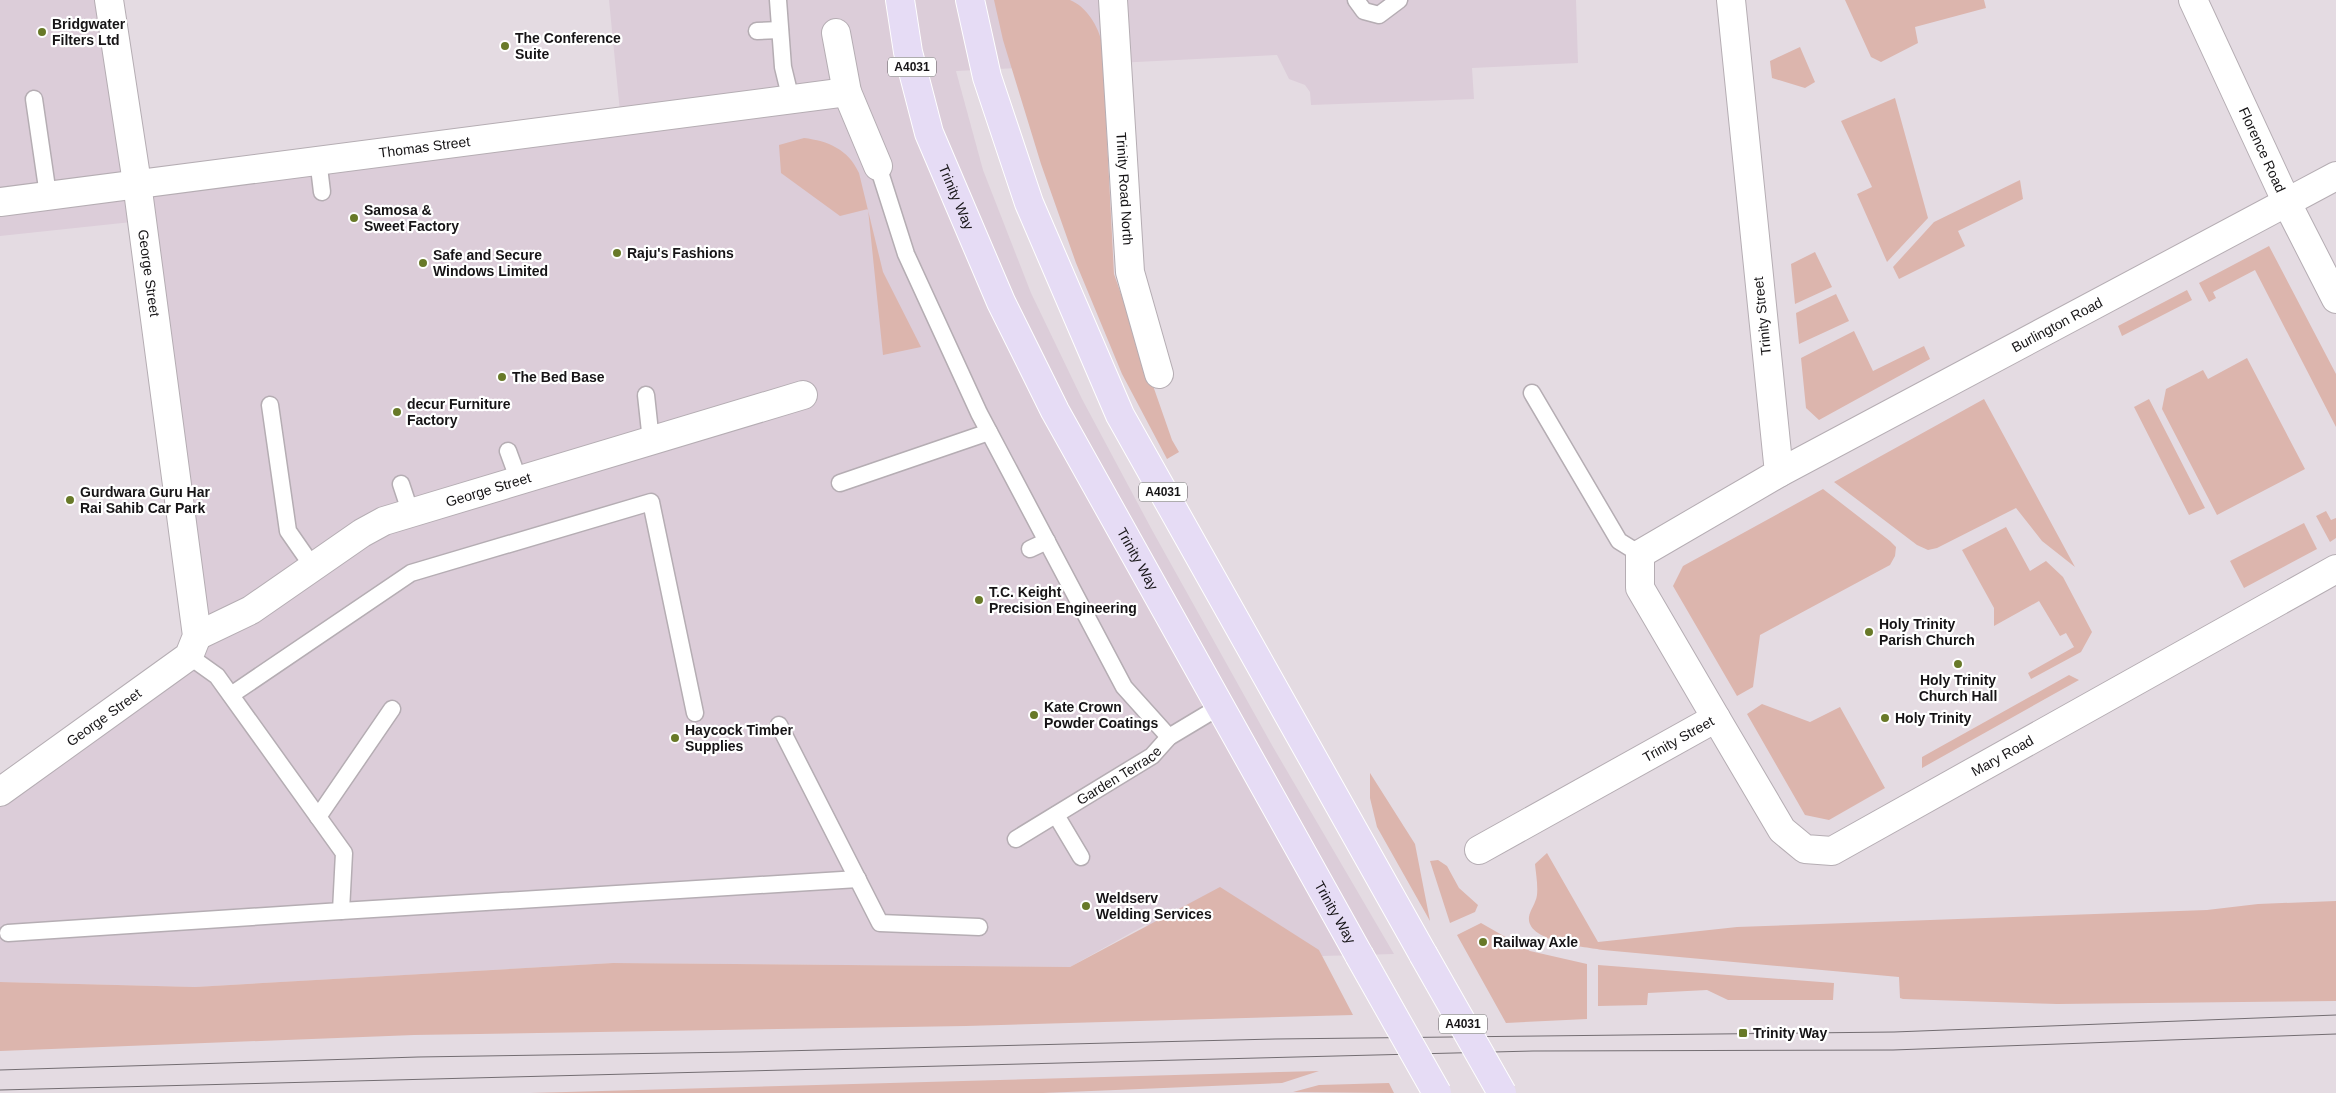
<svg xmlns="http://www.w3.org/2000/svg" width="2336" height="1093" font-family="Helvetica,sans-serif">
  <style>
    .built { fill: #dccdd9 }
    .green { fill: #dcb5ad }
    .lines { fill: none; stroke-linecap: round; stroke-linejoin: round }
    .lane-casing { stroke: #b5adb3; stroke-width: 19 }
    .street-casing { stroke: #b5adb3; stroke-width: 30 }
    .primary-casing { stroke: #fff; stroke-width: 30 }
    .lane { stroke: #fff; stroke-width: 16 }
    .street { stroke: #fff; stroke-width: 28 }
    .primary { stroke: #e6dcf5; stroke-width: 28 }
    .tram { stroke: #736d72; stroke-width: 1 }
    .primary-bridge-casing { stroke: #fff; stroke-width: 30; stroke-linecap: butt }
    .primary-bridge { stroke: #e6dcf5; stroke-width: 28 }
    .poi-dot { fill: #687928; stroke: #fff; stroke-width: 2 }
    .labels { text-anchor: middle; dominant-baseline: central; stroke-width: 4.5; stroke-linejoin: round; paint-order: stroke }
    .shield { fill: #fff; stroke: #5c5a5c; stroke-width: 1 }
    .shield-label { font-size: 12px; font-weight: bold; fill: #161416 }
    .poi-label { font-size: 14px; font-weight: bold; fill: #161416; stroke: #fff; text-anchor: start }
    .street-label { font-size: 14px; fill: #161416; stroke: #fff }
  </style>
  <rect width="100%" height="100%" fill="#e4dbe2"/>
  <!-- built -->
  <path class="built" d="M0,0H109L137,183L621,122L609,0H1576L1578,63L1472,68L1474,99L1311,105L1310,92L1305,85L1289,79L1277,55L956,71L983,170L1031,293L1082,399L1152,530L1273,747L1394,954L1322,956L1319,950L1145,925L1070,967L613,963L195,987L0,982V792L188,656L141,221L0,236Z"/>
  <!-- green -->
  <path class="green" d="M994,0C1008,0 1061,0 1070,0C1087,7 1098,26 1102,43L1114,274L1172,440L1179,452L1167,459L1122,374L1076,263L1041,164L1003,40Z
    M1845,0H1984L1986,8L1915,27L1918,43L1881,62L1871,57Z
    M1800,47L1815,82L1805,88L1772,78L1770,61Z
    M1895,98L1928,218L1887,262L1857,194L1872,187L1841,121Z
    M804,138C828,141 848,149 859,173L883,272L921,347L883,355L868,209L840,216L781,173L779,145Z
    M2020,180L2023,199L1958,231L1965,246L1899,279L1893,267L1934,222Z
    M2269,246L2336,374V427L2255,270L2213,292L2216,298L2209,302L2199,283Z
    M1815,252L1832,287L1795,304L1791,264Z
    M2187,290L2192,300L2122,336L2118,326Z
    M1836,294L1849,321L1799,344L1796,313Z
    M1854,331L1873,371L1924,346L1930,359L1819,420L1806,408L1801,358Z
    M2247,358L2305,469L2217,515L2162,409L2166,389L2203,370L2208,379Z
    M1984,399L2075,567L2042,541L2016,508L1937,548L1928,550L1917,545L1834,482Z
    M2149,399L2205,508L2189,515L2134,407Z
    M1823,489L1890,541L1896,547L1895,556L1890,565L1760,635L1753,687L1737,696L1673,586L1683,566Z
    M2326,511L2331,520L2336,518V538L2330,542L2316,516Z
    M2304,523L2317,549L2244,588L2230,561Z
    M2006,527L2030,571L2046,561L2063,577L2092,632L2081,652L2031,679L2028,673L2074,647L2066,633L2060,636L2039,601L1994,626V608L1962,550Z
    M2069,675L2079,680L1922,768V757Z
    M1762,704L1810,722L1840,707L1885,788L1829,820L1805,815L1747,714Z
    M1370,773L1415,844L1430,921L1377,827L1370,798Z
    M1547,853L1598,942L1737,927L2207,910L2258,904L2336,901V1001L2057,1004L1903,999L1900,998L1899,977L1603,950C1586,947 1526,942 1529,917C1530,910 1536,903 1537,895C1538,885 1536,874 1535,864Z
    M1438,860L1447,866L1459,888L1478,905L1475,912L1450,923L1430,861Z
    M1220,887L1319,950L1353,1015L966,1026L414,1035L0,1051V982L195,987L613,963L1070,967Z
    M1481,923L1530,951L1587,964V1019L1506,1023L1457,935Z
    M1598,965L1834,983L1833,1000H1728L1707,990L1648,993L1647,1005L1598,1006Z
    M1319,1071L1282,1083L1043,1093H530Z
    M1389,1083L1394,1093L1293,1092L1319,1085Z"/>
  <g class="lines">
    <!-- lane casing -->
    <g class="lane-casing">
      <g id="lane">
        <path d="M778,0L783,67L791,100"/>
        <path d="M1356,0L1364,11L1379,15L1399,0"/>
        <path d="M757,31L780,30"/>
        <path d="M34,99L48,195"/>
        <path d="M318,159L322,192"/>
        <path d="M878,166L906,254L979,413L1124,687L1169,737"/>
        <path d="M1532,393L1619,541L1640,554"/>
        <path d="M646,395L651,441"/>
        <path d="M270,405L288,531L313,567"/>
        <path d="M508,451L519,481"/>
        <path d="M840,483L989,432"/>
        <path d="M401,484L411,514"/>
        <path d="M1030,549L1047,541"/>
        <path d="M231,695L411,573L651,502L695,713"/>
        <path d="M779,725L880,923L979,927"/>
        <path d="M1056,815L1081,857"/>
        <path d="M318,817L392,709"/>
        <path id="s1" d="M1016,839L1152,756L1169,737L1219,707"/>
        <path d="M341,911L858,879"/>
        <path d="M8,933L341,911L344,853L217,676L189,656"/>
      </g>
    </g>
    <!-- street casing -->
    <g class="street-casing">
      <g id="street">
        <path id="s2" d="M1113,0L1130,272L1159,374"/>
        <path id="s3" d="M2193,0L2287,203L2336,299"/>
        <path d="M836,33L847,92L878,166"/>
        <path id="s4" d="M0,202L847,92"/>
        <path id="s5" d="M1779,473L2336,176"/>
        <path id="s6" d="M197,636L251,610L362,533L384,521L803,395"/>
        <path id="s7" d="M1716,718L1782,830L1805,849L1832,851L2336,569"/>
        <path id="s8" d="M0,792L189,656L197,636L137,183L109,0"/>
        <path id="s9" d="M1479,850L1716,718L1640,588V554L1779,473L1731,0"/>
      </g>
    </g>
    <!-- primary casing -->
    <g class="primary-casing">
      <g id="primary">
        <path id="s10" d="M900,0L908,52L929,133L1001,302L1055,411L1359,955"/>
        <path d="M970,0L987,77L1029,203L1120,415L1423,954"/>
      </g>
    </g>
    <!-- lane -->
    <use href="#lane" class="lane"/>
    <!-- street -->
    <use href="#street" class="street"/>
    <!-- primary -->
    <use href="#primary" class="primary"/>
    <!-- tram -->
    <path class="tram" d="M0,1070L418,1057L740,1052L1275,1039L1894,1032L2336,1015
      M0,1090L1533,1051L1893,1050L2336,1034"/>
    <!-- primary-bridge casing -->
    <g class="primary-bridge-casing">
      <path id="primary-bridge" d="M1423,954L1502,1093
        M1359,955L1437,1093"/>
    </g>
    <!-- primary-bridge -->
    <use href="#primary-bridge" class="primary-bridge"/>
  </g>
  <!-- markers -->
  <g class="poi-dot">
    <circle cx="42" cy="32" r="5"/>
    <circle cx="505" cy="46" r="5"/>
    <circle cx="354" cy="218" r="5"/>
    <circle cx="617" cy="253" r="5"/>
    <circle cx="423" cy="263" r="5"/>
    <circle cx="502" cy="377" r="5"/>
    <circle cx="397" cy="412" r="5"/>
    <circle cx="70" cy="500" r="5"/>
    <circle cx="979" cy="600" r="5"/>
    <circle cx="1869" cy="632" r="5"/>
    <circle cx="1958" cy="664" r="5"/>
    <circle cx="1034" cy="715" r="5"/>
    <circle cx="1885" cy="718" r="5"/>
    <circle cx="675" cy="738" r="5"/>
    <circle cx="1086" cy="906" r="5"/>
    <circle cx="1483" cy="942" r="5"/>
    <rect x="1738" y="1028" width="10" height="10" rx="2.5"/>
  </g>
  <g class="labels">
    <!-- shield labels -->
    <g class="shield">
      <rect x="888" y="57.5" width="48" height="19" rx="4"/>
      <rect x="1139" y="482.5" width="48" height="19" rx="4"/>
      <rect x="1439" y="1014.5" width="48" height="19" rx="4"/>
    </g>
    <g class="shield-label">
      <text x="912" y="67">A4031</text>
      <text x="1163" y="492">A4031</text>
      <text x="1463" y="1024">A4031</text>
    </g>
    <!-- poi labels -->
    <g class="poi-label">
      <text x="52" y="24">Bridgwater<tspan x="52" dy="16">Filters Ltd</tspan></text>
      <text x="515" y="38">The Conference<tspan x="515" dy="16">Suite</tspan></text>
      <text x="364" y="210">Samosa &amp;<tspan x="364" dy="16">Sweet Factory</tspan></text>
      <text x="627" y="253">Raju's Fashions</text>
      <text x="433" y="255">Safe and Secure<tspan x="433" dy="16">Windows Limited</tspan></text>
      <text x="512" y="377">The Bed Base</text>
      <text x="407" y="404">decur Furniture<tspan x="407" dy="16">Factory</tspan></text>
      <text x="80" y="492">Gurdwara Guru Har<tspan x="80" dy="16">Rai Sahib Car Park</tspan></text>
      <text x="989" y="592">T.C. Keight<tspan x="989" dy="16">Precision Engineering</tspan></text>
      <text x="1879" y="624">Holy Trinity<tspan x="1879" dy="16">Parish Church</tspan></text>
      <text x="1958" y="680" text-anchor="middle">Holy Trinity<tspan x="1958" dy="16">Church Hall</tspan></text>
      <text x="1044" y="707">Kate Crown<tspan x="1044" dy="16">Powder Coatings</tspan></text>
      <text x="1895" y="718">Holy Trinity</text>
      <text x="685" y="730">Haycock Timber<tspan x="685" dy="16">Supplies</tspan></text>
      <text x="1096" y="898">Weldserv<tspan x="1096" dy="16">Welding Services</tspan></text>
      <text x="1493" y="942">Railway Axle</text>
      <text x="1753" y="1033">Trinity Way</text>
    </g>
    <!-- street labels -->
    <g class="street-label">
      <text stroke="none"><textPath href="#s4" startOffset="428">Thomas Street</textPath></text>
      <text stroke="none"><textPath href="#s3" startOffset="165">Florence Road</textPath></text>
      <text stroke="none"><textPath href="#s2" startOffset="189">Trinity Road North</textPath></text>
      <text stroke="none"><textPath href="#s10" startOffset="206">Trinity Way</textPath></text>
      <text transform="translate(149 273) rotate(82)">George Street</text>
      <text transform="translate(1762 316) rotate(-96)">Trinity Street</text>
      <text stroke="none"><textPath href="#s5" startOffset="315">Burlington Road</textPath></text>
      <text stroke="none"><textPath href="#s6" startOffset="329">George Street</textPath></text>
      <text stroke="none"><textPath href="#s10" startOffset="611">Trinity Way</textPath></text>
      <text stroke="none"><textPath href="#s8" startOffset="128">George Street</textPath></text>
      <text stroke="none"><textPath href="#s9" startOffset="228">Trinity Street</textPath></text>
      <text stroke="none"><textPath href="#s7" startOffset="382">Mary Road</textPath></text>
      <text stroke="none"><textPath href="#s1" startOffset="121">Garden Terrace</textPath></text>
      <text stroke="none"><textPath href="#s10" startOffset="1016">Trinity Way</textPath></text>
    </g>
  </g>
</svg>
